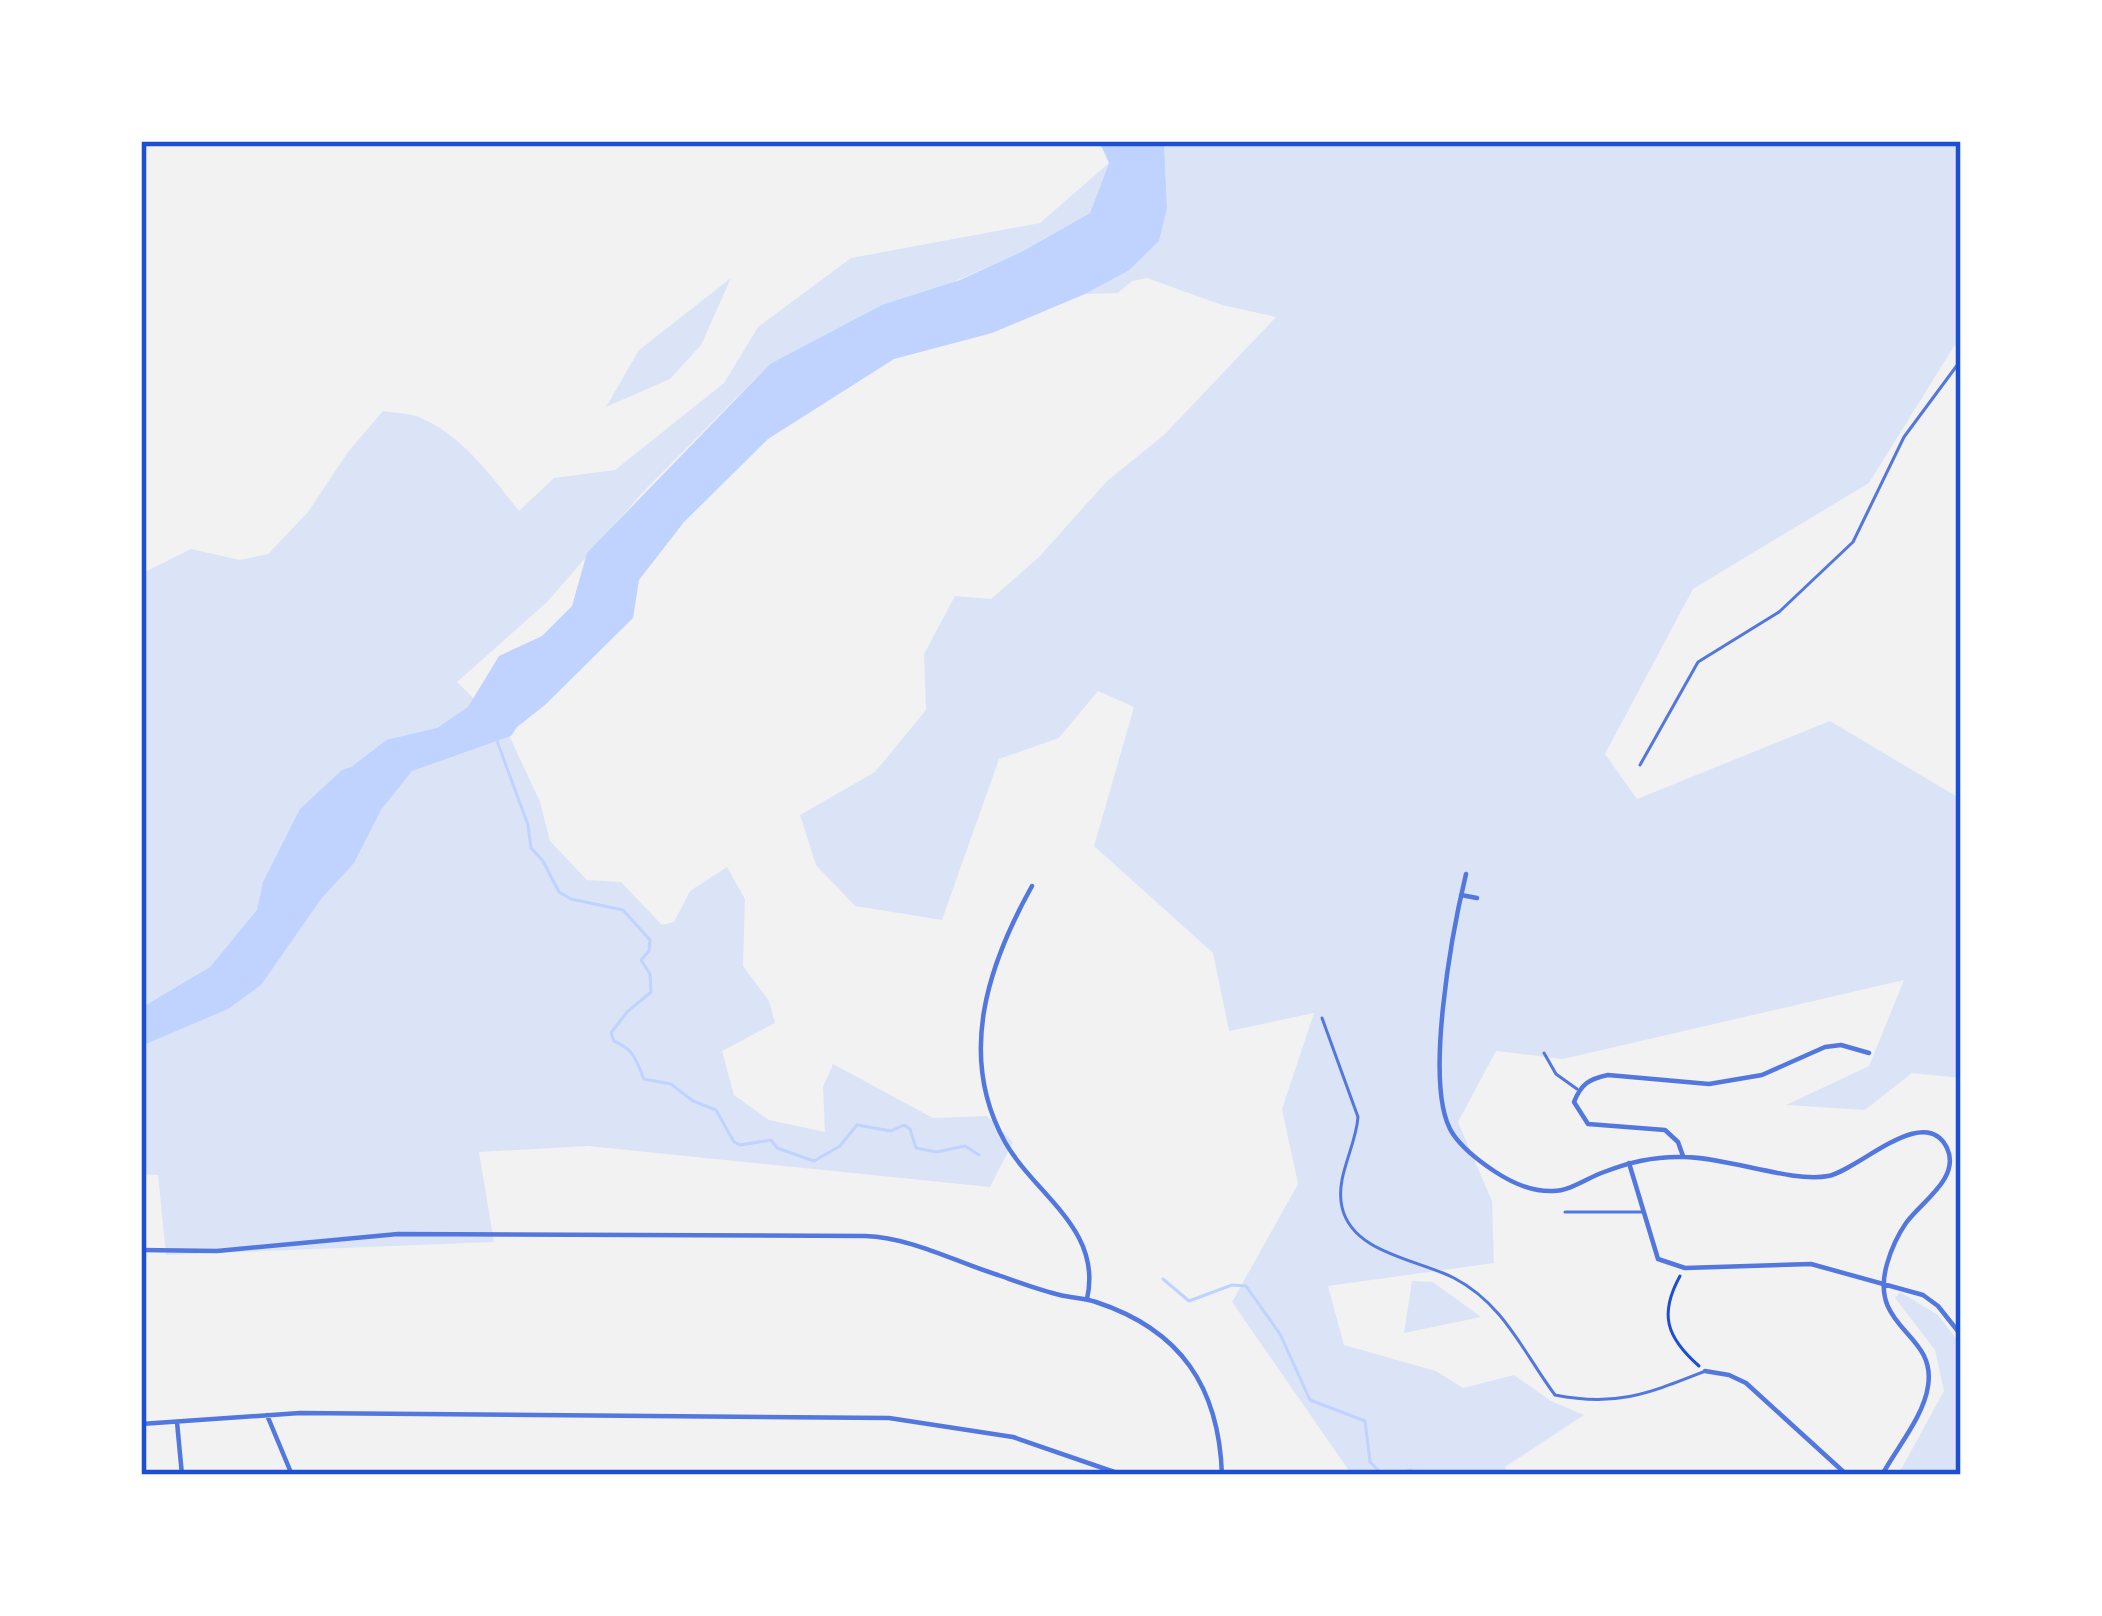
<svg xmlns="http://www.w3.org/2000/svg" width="2102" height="1616" font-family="Karla,sans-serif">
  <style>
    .green { fill: #dbe4f7 }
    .water { fill: #bfd3fe }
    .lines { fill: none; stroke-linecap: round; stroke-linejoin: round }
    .stream { stroke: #bfd3fe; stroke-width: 3 }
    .river { stroke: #bfd3fe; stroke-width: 18 }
    .path { stroke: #1d4ed8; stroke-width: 3 }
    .service { stroke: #5277de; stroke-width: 3 }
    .minor { stroke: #5277de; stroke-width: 4.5 }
    .neatline { fill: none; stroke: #1d4ed8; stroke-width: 4.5 }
  </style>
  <rect width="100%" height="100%" fill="#f2f2f2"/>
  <!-- green -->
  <path class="green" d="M1164,141H1961V335L1869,483L1693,589L1605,754L1637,799L1830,721L1961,799V1078L1912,1073L1865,1110L1786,1105L1869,1066L1904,980L1563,1059L1496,1051L1458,1122L1492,1201L1494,1263L1328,1286L1344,1345L1436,1371L1463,1388L1514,1375L1551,1401L1584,1415L1505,1467L1509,1475H1352L1232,1302L1298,1184L1282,1109L1314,1013L1229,1031L1213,953L1094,846L1134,707L1098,691L1059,738L999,759L942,920L855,906L816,865L800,815L875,772L926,710L924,654L955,596L991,599L1039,557L1107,481L1164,435L1276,317L1222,305L1147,278L1132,281L1118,293L1085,294L1128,271L1167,208Z
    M1109,163L1090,213L1023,251L770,364L643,492L547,602L457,682L507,731L540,802L550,841L587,880L621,882L662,925L674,922L690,891L727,867L745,899L743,966L769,1001L775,1023L722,1051L734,1095L769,1120L825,1132L823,1087L833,1064L933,1118L987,1116L1013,1142L990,1187L588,1146L479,1152L494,1242L166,1255L158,1175L141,1174V574L191,549L240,560L268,554L308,512L348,452L383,411C394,413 410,413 421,418C463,436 493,478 519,511L554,478L615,470L724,383L758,327L851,258L1040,223Z
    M731,278L701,345L670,379L606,407L639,350Z
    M1412,1281L1433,1282L1481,1317L1404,1333Z
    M1900,1292L1938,1315L1961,1345V1475H1898L1944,1391L1935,1350L1895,1298Z"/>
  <!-- water -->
  <path class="water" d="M1099,141H1164L1167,208L1159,241L1128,271L1085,294L992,333L894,359L768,439L684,522L639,580L633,618L545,705L517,727L511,736L412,771L381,810L354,863L321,899L261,985L228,1009L141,1046V1008L210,967L257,910L263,882L300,809L342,770L408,748L468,707L499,656L542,636L572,606L587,553L770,364L882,305L960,280L1023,251L1090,213L1109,163Z"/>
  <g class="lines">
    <!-- stream -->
    <path class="stream" d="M497,741L528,825L531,848L543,861L559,892L571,899L623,910L650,940L649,951L641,960L650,974L651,992L627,1012L611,1033L614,1041C635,1050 636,1061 644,1079L671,1084L693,1101L716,1110L734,1142L740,1145L771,1140L777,1148L814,1161L840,1146L857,1125L891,1131L904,1125L910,1129L916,1148L937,1152L965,1146L979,1155
      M1163,1279L1189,1301L1232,1285L1246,1286L1280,1334L1310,1400L1365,1421L1370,1462L1383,1475
      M1393,1475L1411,1470L1415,1475"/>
    <!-- river -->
    <path class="river" d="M361,771L391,748L438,737"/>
    <!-- path -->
    <path class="path" d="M1680,1276C1659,1314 1666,1337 1699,1366"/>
    <!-- service -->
    <path class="service" d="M1640,765L1698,662L1779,612L1853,542L1904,437L1961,360
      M1322,1018L1358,1117C1356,1147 1335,1177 1342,1207C1352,1253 1417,1259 1454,1278C1504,1304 1523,1352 1555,1395C1616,1407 1647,1394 1703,1372
      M1544,1053L1556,1074L1577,1089
      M1565,1212H1642"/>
    <!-- minor -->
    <path class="minor" d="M1466,874C1453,928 1422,1089 1453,1134C1463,1149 1479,1161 1494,1171C1512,1183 1531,1192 1553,1191C1570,1191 1587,1178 1604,1172C1629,1162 1657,1156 1684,1157C1726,1157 1792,1183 1828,1176C1859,1170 1925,1102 1947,1148C1961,1178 1921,1202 1906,1223C1897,1236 1891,1250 1887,1264C1868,1330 1937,1332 1928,1386C1924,1416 1896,1449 1882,1475
      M1032,886C988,965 957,1056 1005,1142C1035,1195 1103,1229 1087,1299
      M1461,895L1477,898
      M1683,1156L1678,1142L1665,1130L1588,1124L1574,1102C1581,1084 1589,1079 1608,1075L1709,1084L1762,1075L1825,1047L1841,1045L1869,1053
      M1629,1163L1658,1259L1685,1268L1811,1264L1923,1295L1938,1306L1961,1335
      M141,1250L217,1251L398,1234L865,1236C913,1238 953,1261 998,1275C1018,1282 1039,1290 1060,1295C1072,1298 1084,1298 1096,1302C1181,1330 1219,1387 1222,1475
      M1705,1371L1729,1375L1746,1383L1847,1475
      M267,1415L292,1475
      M177,1422L182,1475
      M141,1424L300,1413L889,1418L1013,1437L1123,1475"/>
  </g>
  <!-- border -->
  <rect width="2102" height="1616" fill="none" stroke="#ffffff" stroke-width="288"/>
  <rect x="144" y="144" width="1814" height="1328" class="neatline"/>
</svg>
